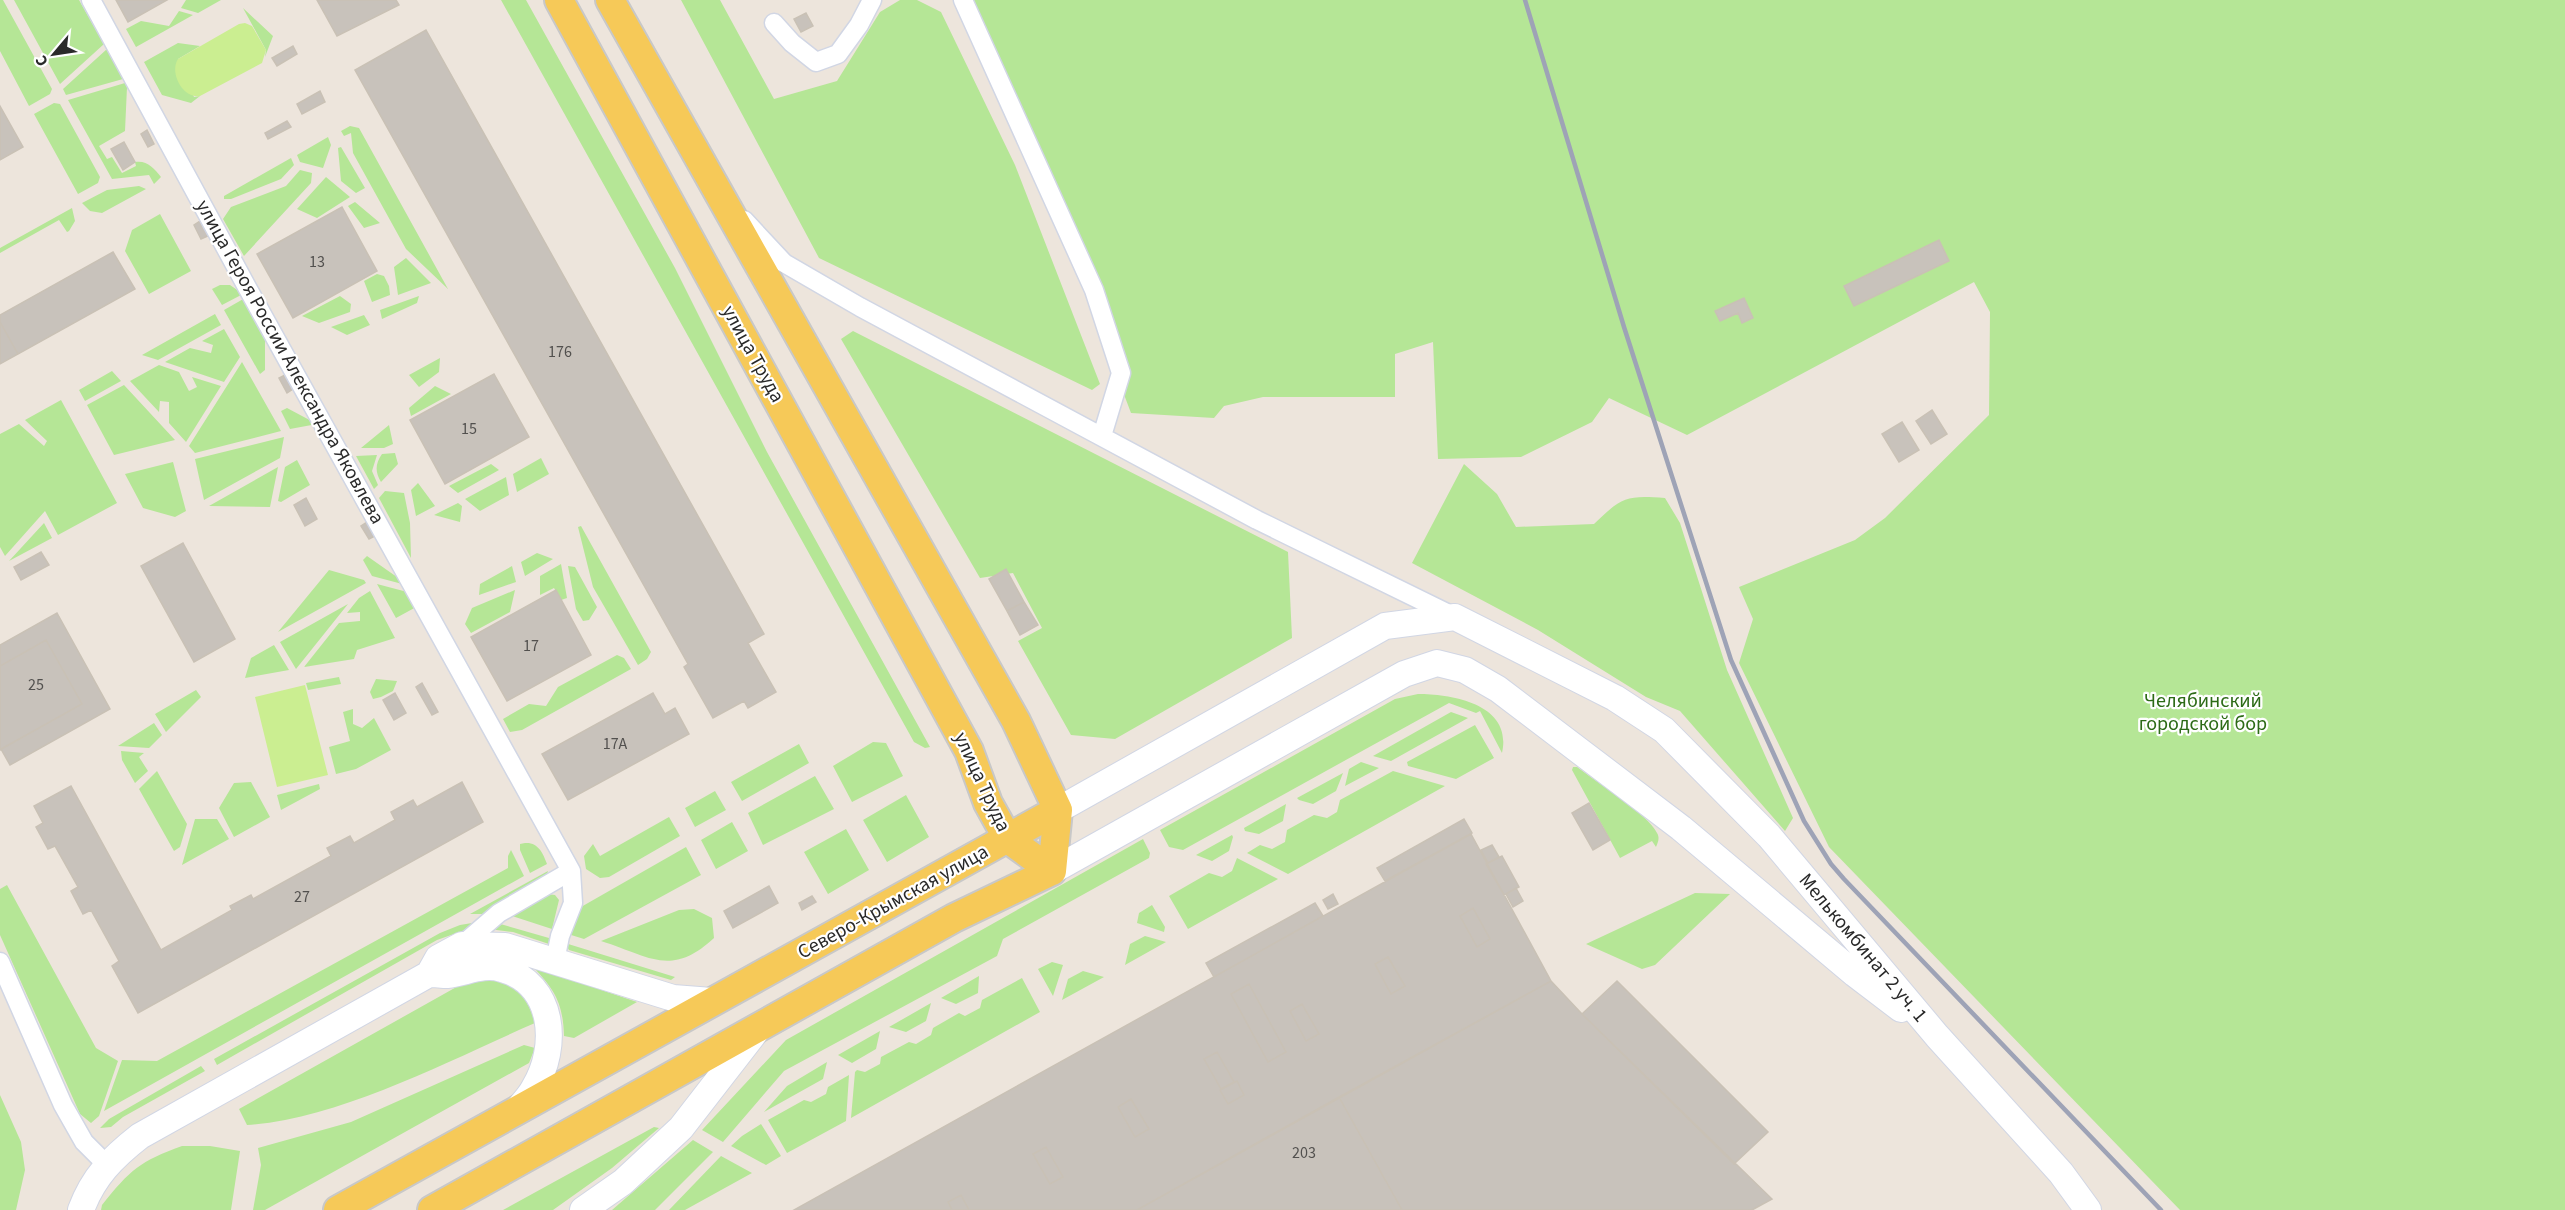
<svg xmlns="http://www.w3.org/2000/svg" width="2565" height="1210" font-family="'Source Sans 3',sans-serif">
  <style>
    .green { fill: #b5e696 }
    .pitch { fill: #cbee91 }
    .building { fill: #c8c2bb; stroke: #c9c1b5; stroke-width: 1.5 }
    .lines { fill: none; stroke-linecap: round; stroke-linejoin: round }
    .street-casing { stroke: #d1d6e4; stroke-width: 21 }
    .secondary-casing { stroke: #d1d6e4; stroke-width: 28 }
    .primary-casing { stroke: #c8c8c8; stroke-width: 32 }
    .street { stroke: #fff; stroke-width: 18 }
    .secondary { stroke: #fff; stroke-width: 26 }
    .primary { stroke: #f6c958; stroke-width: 28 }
    .rail { stroke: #9ea3b6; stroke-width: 4.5 }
    .labels { text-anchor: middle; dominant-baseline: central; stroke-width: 4.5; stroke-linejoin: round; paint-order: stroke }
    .number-label { font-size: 16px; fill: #52504e }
    .street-label { font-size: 20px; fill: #2a2a2a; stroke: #fff }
    .park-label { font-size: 20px; fill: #2d6b17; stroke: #fff }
  </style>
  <rect width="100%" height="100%" fill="#ede5dc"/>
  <!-- green -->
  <path class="green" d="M0,0H3L52,89L50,94L29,106L0,51Z
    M14,0H79L104,44L60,84Z
    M186,0H221L198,13L181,8Z
    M501,0H526L675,268L767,452L930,747L925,748L914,742Z
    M681,0H720L774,99L837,81L880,12L900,0H917L941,12L1015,165L1100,384L1092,390L819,258Z
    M968,0H2565V1210H2180L1829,847L1739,663L1753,619L1739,587L1855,540L1885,518L1989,415L1990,312L1974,282L1687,435L1609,398L1592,422L1521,457L1438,459L1433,342L1395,354V397H1263L1224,406L1214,418L1131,413L1089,302Z
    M243,8L273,36L265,57L266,50Z
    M179,11L193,15L136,47L126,29L141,21L169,26Z
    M178,43L200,46L178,59L194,97L200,96L191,103L162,95L144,62Z
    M107,49L123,79L66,95L63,89Z
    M125,83L127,87L125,131L99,146L107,159L112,157L122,173L136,166L135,162C147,160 154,168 161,177L154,184L149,175L112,179L68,100Z
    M54,103L60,104L100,177L98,183L78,194L34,114Z
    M350,126L359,128L448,289L406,249L353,153L351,133L344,136L341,131Z
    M328,137L331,145L323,168L300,162L297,155Z
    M341,147L365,188L356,193L341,181L338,148Z
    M291,158L294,165L281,179L231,199H224V196Z
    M300,170L312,173L311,183L244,256L223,219L231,207L286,186Z
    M326,177L350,197L317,218L297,209Z
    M139,186L146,189L102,213L90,211L82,203L107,190Z
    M355,202L380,223L364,228L348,206Z
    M72,208L75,221L69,231L67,232L59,220L0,253V248Z
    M160,214L191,271L149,294L125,251L132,230Z
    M406,258L431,283L398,295L394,267Z
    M377,274L384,276L389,286L390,295L372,302L364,281Z
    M220,285H230L243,294L222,305L212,289Z
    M340,296L351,304L350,312L319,323L302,316Z
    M419,296L417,303L382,319L380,310Z
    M245,298L265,332V370L260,374L224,310Z
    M215,314L221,325L158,360L142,355Z
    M364,315L370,325L347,335L331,327Z
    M224,329L240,357L224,382L165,362L190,348L211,353L213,345L202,341Z
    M853,331L1288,552L1292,638L1115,739L1071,735L1018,641L1042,628L1013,573L980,578L841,339Z
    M440,358L439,372L419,387L409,375Z
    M242,362L281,431L195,453L189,446Z
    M159,365L179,372L189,391L197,387L192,377L221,386L186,442L169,423V402L160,401L159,412L130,381Z
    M112,371L121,381L85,401L79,390Z
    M124,385L175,440L114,455L87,405Z
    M435,386L451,394L411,416L409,408Z
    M61,400L117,503L58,535L45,511L5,556L0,547V434L19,424L44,446L47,441L25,420Z
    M287,408L317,424L290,429L281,411Z
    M389,425L393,444L384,448H361Z
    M284,437L280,458L204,500L195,459Z
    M395,453L398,464L381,482C375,472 375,464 382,454Z
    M377,455L372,471L378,485L374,489L356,456Z
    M541,458L549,474L517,492L513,474Z
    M297,460L310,485L281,502L278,501L285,467Z
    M173,462L186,511L175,517L143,508L125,474Z
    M491,464L499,470L458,493L449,486Z
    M1464,464L1497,494L1516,527L1594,524C1622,497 1626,495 1665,498L1680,523L1727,670L1793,818L1785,831L1680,711L1646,697L1538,630L1412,563Z
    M278,467L270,507L209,506Z
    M506,477L509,495L480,511L465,499Z
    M418,483L435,506L416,516L411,490Z
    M385,491L404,493L410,523L411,558L379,498Z
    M458,503L462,506L460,522L434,515Z
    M44,523L52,538L9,561Z
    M581,526L651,652L647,659L638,665L593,587L578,527Z
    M537,553L553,559L525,576L521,562Z
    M367,556L404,582L406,585L372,576L363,560Z
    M561,564L567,598L561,600L554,588L540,595V576Z
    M512,566L516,582L479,595L480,584Z
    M568,566L575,567L597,607L589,620L583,621L576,609Z
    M329,570L364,580L366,583L278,632Z
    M377,584L411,593L418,606L396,618Z
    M515,590L510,612L471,633L465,624L472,608Z
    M370,591L395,638L357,650L354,659L304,667L339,623L360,621V612L347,613L359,598Z
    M348,604L296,669L280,642Z
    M274,645L289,670L245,678L251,658Z
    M617,655L624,658L631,669L522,730L510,732L503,719L529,704L546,706L558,687Z
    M339,677L341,684L308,690L306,683Z
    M376,679L397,681L393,691L381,697L373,699L370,692Z
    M196,690L201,697L166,732L155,714Z
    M1418,694C1452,694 1513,704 1502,753L1480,711L1476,713L1449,703L1183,850L1169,847L1160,830L1395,699Z
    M353,709V724L362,728L374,718L391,750L356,769L336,774L329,747L350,741L343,712Z
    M1451,712L1468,718L1391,761L1373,756Z
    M154,723L162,735L149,748L118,746Z
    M1475,725L1494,758L1456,779L1408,766L1407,762Z
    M873,742L886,743L903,776L852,802L833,766Z
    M799,744L809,763L742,801L731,782Z
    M121,751L144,753L139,757L148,771L135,783L122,760Z
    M1361,762L1379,768L1345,786L1349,769Z
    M1573,767H1577C1595,781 1648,814 1657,833C1660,838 1658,842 1656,847L1652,841L1620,858L1572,770Z
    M157,771L187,824L180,847L174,851L139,789Z
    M1393,771L1445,786L1288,874L1247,853L1260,845L1272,849L1285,842L1287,830L1314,815L1327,818L1337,812L1340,800Z
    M1343,773L1336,791L1313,804L1299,800L1297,798Z
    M815,776L834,809L763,845L748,813Z
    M251,782L270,817L234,837L219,808L234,783Z
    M319,784L320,789L281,810L277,795Z
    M715,791L726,810L695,827L685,808Z
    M906,795L929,837L887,862L863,820Z
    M1286,804L1283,821L1259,834L1245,831L1244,828Z
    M669,817L680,836L609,877L600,878L586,869L584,856L593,844L600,856Z
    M195,819H217L229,839L182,865Z
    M732,822L748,851L716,869L701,840Z
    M846,829L869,870L828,894L804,852Z
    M1232,835L1233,837L1229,851L1212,861L1196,855Z
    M1143,839L1150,853L1149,858L1003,939L997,956L784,1071L723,1142L702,1130L786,1040Z
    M525,843C538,842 543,853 547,864L530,873L520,850V844Z
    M686,847L701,875L584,939L568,934L581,907Z
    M511,850L524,876L104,1111L122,1060L157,1061L508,868V856Z
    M1237,858L1278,879L1188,929L1169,896L1209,873L1222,877L1232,871Z
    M548,871L546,878L490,914H470Z
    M7,885L96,1048L118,1061L99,1116L91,1123L80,1114L0,935V889Z
    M1695,893L1730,894L1655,965L1642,969L1586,944Z
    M547,894L555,895L559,900L552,929L509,915Z
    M1152,905L1165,927L1164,932L1137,923L1139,913Z
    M694,909L712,918L714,938C671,978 649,956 601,941L679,910Z
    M478,922L468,929L437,940L217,1065L214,1059L440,933L460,925Z
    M497,923L549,938V944L513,932L489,929Z
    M1145,936L1166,942L1125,965L1130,944Z
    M565,943L675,977L671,980L569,950Z
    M1052,962L1063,965L1053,996L1038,969Z
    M533,967L637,1002L574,1038L564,1036C563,1003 555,990 533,967Z
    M1083,971L1104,977L1062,1000L1068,979Z
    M979,976L978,993L956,1004L941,998Z
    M1022,978L1040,1012L851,1118L855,1072L857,1070L865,1072L880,1064L881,1057L909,1042L916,1044L931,1035L933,1028L959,1013L965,1016L980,1008L982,1000Z
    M488,979C516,984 527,995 535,1023C450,1060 339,1119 247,1125L239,1109L460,985Z
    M931,1003L926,1021L906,1032L889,1027Z
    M880,1031L876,1049L852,1063L838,1055Z
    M524,1045L535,1048L529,1063L265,1210H253L261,1165L258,1148L351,1122Z
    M827,1062L823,1079L764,1112L787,1086Z
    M201,1066L205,1071L123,1117L111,1127L100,1128L109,1119Z
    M849,1075L846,1121L787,1153L768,1120L804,1100L811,1102L826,1094L828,1087Z
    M0,1095L21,1142L25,1170L16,1210H0Z
    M761,1124L781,1156L766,1165L731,1146L742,1136Z
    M654,1127L659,1128L612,1168L553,1210H503Z
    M693,1140L713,1152L655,1210H612Z
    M182,1146H210L240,1151L231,1210H101L102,1205C130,1170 140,1161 182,1146Z
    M721,1156L752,1173L685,1210H669Z"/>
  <!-- pitch -->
  <path class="pitch" d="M245,23L252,26L266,50L262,63L200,96C183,99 169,73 178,59L239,24Z
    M305,685L328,775L277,787L255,697Z"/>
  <!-- building -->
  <path class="building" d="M116,0H167L128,22Z
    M317,0H396L399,5L337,36Z
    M806,13L813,26L801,32L794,19Z
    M426,30L764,634L748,643L776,692L748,708L744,701L713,718L684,667L688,664L355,70Z
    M293,46L297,54L277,66L272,58Z
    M320,91L325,102L302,114L297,104Z
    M0,106L23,147L0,160Z
    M287,121L291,127L268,139L265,133Z
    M147,130L154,144L148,147L141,134Z
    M124,142L135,162L123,170L111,149Z
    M342,207L377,271L293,318L257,254Z
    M200,221L208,236L201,239L194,225Z
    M1939,240L1949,261L1854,306L1844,286Z
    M113,252L135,289L18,354L0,322V315Z
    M1744,298L1753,318L1742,323L1738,313L1720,321L1715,311Z
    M0,322L18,354L0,364Z
    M494,374L529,437L445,484L410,420Z
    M285,375L293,389L287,393L279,378Z
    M1932,410L1947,434L1931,444L1916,421Z
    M1902,422L1919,450L1899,462L1882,434Z
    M306,498L317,519L305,526L294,505Z
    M367,522L375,536L369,539L361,526Z
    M183,543L235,639L194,662L141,566Z
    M41,552L49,565L21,580L14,567Z
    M1006,569L1024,602L1007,611L989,579Z
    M556,590L591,655L507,701L471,637Z
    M1024,602L1038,625L1020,635L1007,611Z
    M57,613L110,709L10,765L1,749L82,704L46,640L0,666V645Z
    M46,640L82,704L0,750V666Z
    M422,683L438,712L432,715L416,687Z
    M395,693L406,713L394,720L383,700Z
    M653,693L665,714L675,708L689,734L568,800L542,754Z
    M462,782L483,822L138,1013L112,966L119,961L91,910L83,914L71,891L78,887L55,846L48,849L36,827L43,823L34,806L71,786L161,950L232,910L230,906L251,895L253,899L331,856L327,848L350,836L354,843L395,820L391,812L413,800L417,807Z
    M1589,803L1610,840L1593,850L1572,813Z
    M1464,819L1472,833L1385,881L1377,868Z
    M1471,834L1551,981L1137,1210H794Z
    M1492,845L1499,857L1488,863L1481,850Z
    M1502,856L1519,887L1504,895L1486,864Z
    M769,886L778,903L733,928L724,911Z
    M1516,888L1523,901L1513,907L1506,894Z
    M1333,894L1338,904L1328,909L1323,900Z
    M812,896L816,902L802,910L799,903Z
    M1315,903L1323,916L1214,977L1206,963Z
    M1473,908L1490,939L1477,947L1460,916Z
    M1388,957L1405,986L1391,994L1375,964Z
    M1551,981L1582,1014L1772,1199L1752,1210H1402L1339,1097Z
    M1617,981L1768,1132L1734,1164L1582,1014Z
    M1249,984L1286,1052L1268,1062L1231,994Z
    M1302,1004L1319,1034L1306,1041L1290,1011Z
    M1217,1052L1234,1082L1221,1089L1204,1059Z
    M1237,1081L1244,1095L1228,1104L1220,1090Z
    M1339,1097L1402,1210H1137Z
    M1131,1099L1149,1129L1135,1137L1118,1107Z
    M1046,1147L1063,1177L1050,1184L1033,1154Z
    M961,1195L969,1210H952L948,1202Z"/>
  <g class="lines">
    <!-- street casing -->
    <g class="street-casing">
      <path id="street" d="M91,0L248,289L571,871L573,903L560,936L555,961
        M963,0L1094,290L1121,373L1102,436
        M774,23L792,43L816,62L838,54L859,25L872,0
        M744,220L784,263L860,307L1257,520L1455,617
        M462,945L499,913L571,871
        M0,962L63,1105L84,1142L106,1164"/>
    </g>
    <!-- secondary casing -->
    <g class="secondary-casing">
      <path id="secondary" d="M1058,810L1385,626L1455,617L1615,698L1664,730L1769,836L1937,1036L2061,1173L2088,1210
        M1052,871L1404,674L1437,663L1465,670L1498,689L1681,828L1855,974L1901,1009
        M429,974C435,974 442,975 447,975C466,973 483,963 502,969C555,984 559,1047 534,1088C530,1096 523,1103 517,1110
        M81,1210C93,1177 113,1157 140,1136L429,974L438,958L462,945L505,946L673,998L712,1001
        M583,1210L623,1182L681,1128L757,1030"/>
    </g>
    <!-- primary casing -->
    <g class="primary-casing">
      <path id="primary" d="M559,0L969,751L988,803L1008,839L1052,871
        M610,0L1016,721L1058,810L1052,871
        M338,1210L1058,810
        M432,1210L954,918L1052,871"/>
    </g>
    <!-- street -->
    <use href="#street" class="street"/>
    <!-- secondary -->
    <use href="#secondary" class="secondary"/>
    <!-- primary -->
    <use href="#primary" class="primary"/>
    <!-- rail -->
    <path class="rail" d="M1525,0L1624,327L1731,660L1804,821L1831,864L1844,879L2161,1210"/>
  </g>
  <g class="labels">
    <!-- number labels -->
    <g class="number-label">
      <text x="317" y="262">13</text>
      <text x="560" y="352">176</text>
      <text x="469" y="429">15</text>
      <text x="531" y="646">17</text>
      <text x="36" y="685">25</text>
      <text x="615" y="744">17А</text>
      <text x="302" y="897">27</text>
      <text x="1304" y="1153">203</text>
    </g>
    <!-- street labels -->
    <g class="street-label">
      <text transform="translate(753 354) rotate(61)">улица Труда</text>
      <text transform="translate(290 362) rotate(61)">улица Героя России Александра Яковлева</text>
      <text transform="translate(982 782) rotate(65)">улица Труда</text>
      <text transform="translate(893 902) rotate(-29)">Северо-Крымская улица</text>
      <text transform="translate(1863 948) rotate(50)">Мелькомбинат 2 уч. 1</text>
    </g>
    <!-- park labels -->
    <g class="park-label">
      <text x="2203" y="701">Челябинский<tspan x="2203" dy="23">городской бор</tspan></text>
    </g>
  </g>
  <!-- north arrow -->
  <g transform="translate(54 54) rotate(241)" stroke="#ffffff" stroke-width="4.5" paint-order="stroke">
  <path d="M0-4.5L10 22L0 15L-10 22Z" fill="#2a2a2a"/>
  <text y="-9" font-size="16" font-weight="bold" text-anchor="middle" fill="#2a2a2a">С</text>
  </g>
</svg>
